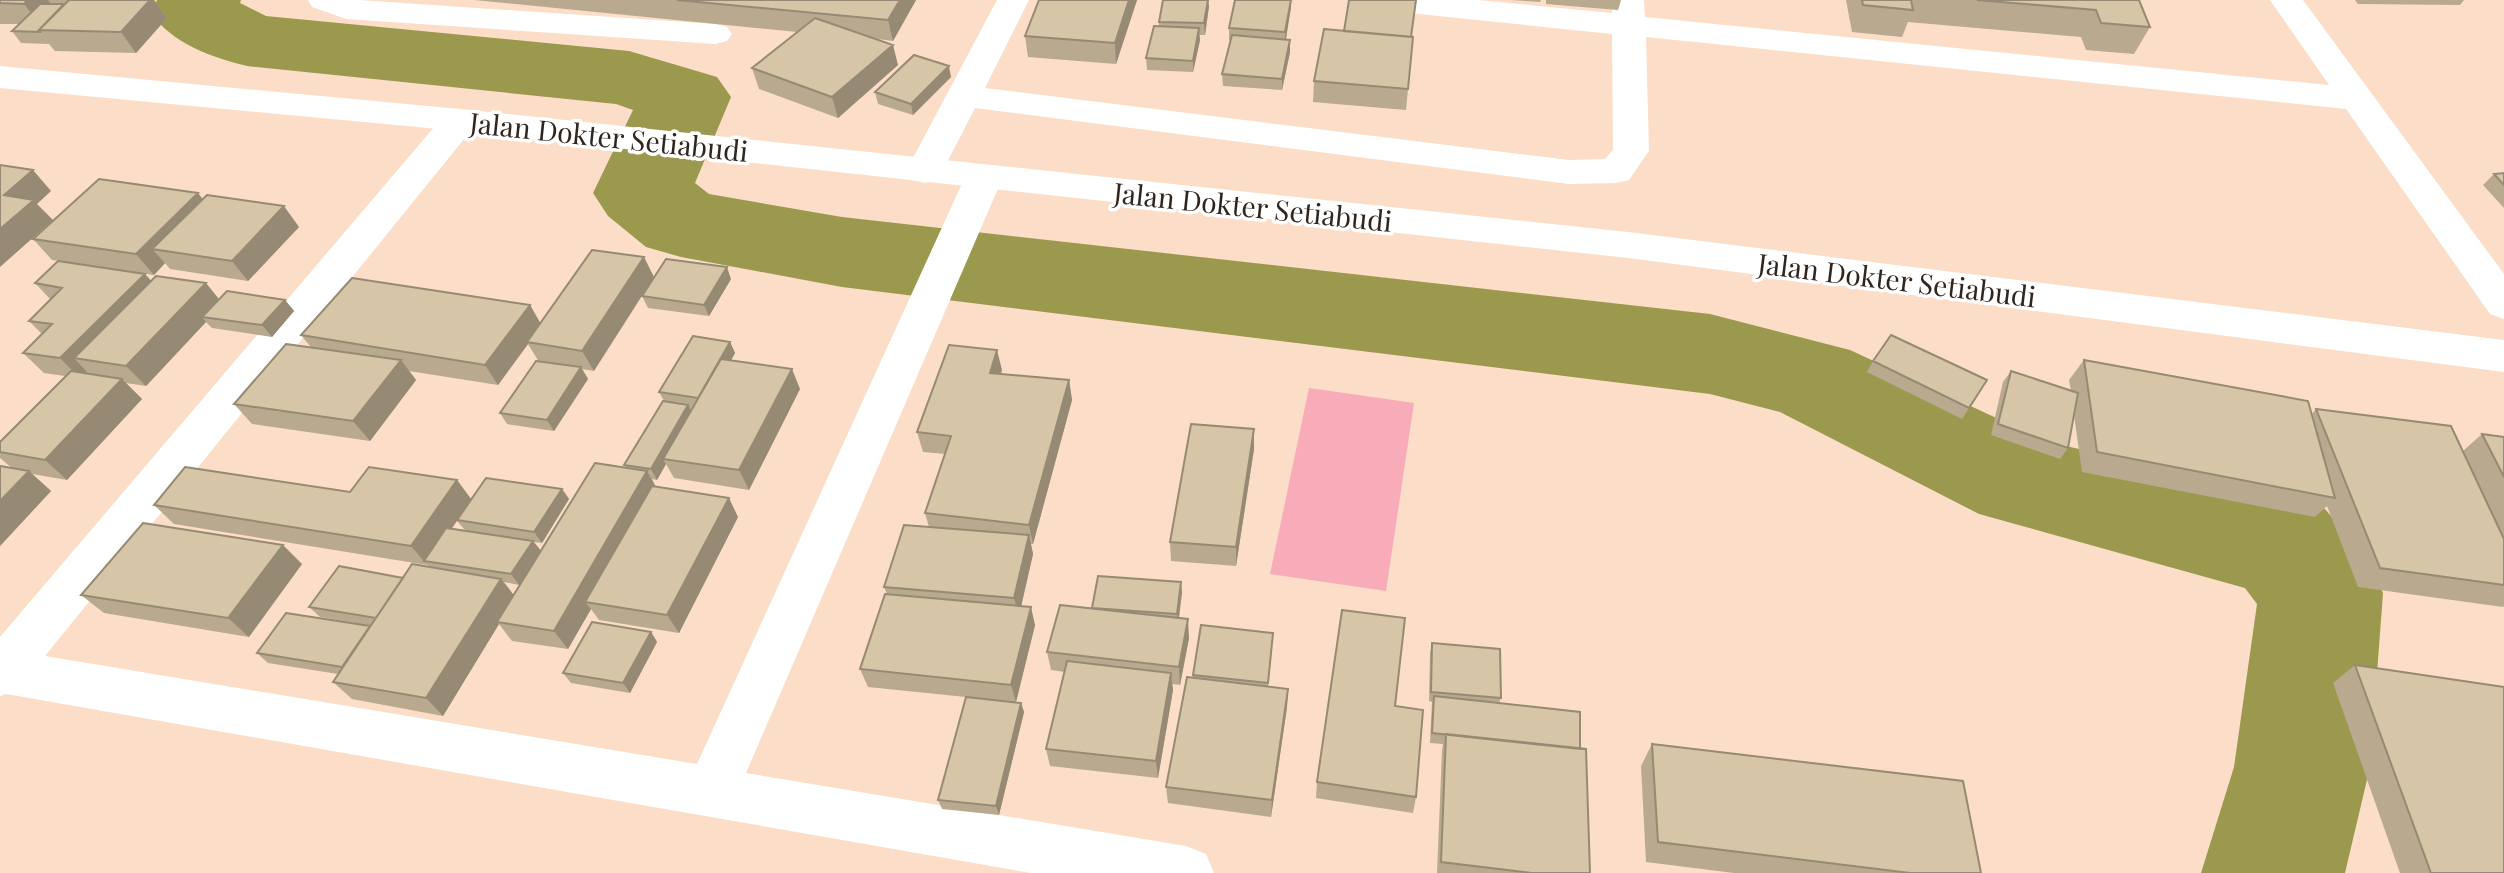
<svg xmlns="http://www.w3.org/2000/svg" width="2504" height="873" font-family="'Playfair Display',serif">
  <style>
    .green { fill: #f8abb8 }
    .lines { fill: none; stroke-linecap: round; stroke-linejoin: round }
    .river { fill: #9b994e; fill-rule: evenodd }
    .minor { fill: #fff; fill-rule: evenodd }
    .primary { fill: #fff; fill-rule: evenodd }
    .wall { fill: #b8a98f; fill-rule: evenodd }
    .shaded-wall { fill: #968a74 }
    .building { fill: #d6c5a6; stroke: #968a74; stroke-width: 2 }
    .labels { text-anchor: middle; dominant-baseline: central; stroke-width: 7; stroke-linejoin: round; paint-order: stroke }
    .street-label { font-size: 28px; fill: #31261e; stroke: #fff }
  </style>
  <rect width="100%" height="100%" fill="#fcddc7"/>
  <!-- green -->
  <path class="green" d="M1309,388L1414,403L1386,591L1270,574Z"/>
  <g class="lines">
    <!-- river -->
    <path class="river" d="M157,0H241L240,3L266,16L629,51L717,77L731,97L695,183L709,194L842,217L1710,314L1850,350L2046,441L2226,485L2282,494L2325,509L2365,556L2383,593L2370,767L2345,873H2201L2234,767L2257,604L2245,588L1979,514L1780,412L1710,394L842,287L681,257L646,247L608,216L593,193L633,110L616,104L247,66C211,57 173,44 151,13Z"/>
    <!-- minor -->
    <path class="minor" d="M308,0H359L715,24L727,27L732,34L727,41L715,44L346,19L312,7Z
      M997,0H1029L985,88L1569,160L1605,159L1613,150L1612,34L1380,10L1368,7L1364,0H1478L1612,13V0H1644L1645,17L2329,85L2270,0H2303L2504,274V319L2490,314L2346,109L1646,37L1649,151L1629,180L1616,183L1569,184L975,108L938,180L925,183L912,180L906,171Z
      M460,109L473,112L478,120L473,128L45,656L697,764L965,177L971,168L984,165L997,168L1003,177L746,773L1186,846L1206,854L1214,873H1031L6,694L0,696V637L447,112Z"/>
    <!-- primary -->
    <path class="primary" d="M0,66L460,109L1628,232L2504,340V372L1628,258L460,131L0,88Z"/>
  </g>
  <!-- wall -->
  <path class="wall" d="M0,0H154L167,18L136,53L55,51L49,44L21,43L12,31L19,24H0Z
    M474,0H916L893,41L878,39L898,65L838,118L759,89L752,68L797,32Z
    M1137,0L1116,64L1028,57L1025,36Z
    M1291,0L1286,40H1290V52L1282,90L1223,86L1222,74L1231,40H1229V28Z
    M1511,0H1541L1540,2Z
    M1546,0H1621L1618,10L1546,4Z
    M1846,0H2139L2150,27L2134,54L2086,50L2081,37L1908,22L1902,37L1852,32Z
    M2355,0H2464L2460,5L2358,4Z
    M1209,6L1205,35H1199L1200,40L1193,72L1147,70L1146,58L1159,26V22Z
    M1344,31L1413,37L1406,110L1313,102L1314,81Z
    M951,77L913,115L878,104L875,92Z
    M2504,173V208L2483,185L2494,174Z
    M202,199L299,227L248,281L170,269L165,263L154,275L52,260L33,239Z
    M592,250L594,371L582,369L588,379L554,431L507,424L500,413L539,362L528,344L498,385L409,371L416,380L370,441L252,424L234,404L311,347L301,335L530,305L540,323Z
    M145,274L151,281L219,299L285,300L294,311L272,337L212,328L206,322L146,386L126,383L142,399L67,480L32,474L51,491L0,546V466L12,468L0,458V442L65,376L44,373L23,353L42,334L29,321L50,299L35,283Z
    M731,279L709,316L648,308L642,296Z
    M730,342L735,353L731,360L800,389L749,490L674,478L666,464L657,480L652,479L656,487L738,517L679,633L599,620L591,609L568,649L512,641L499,624L443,716L352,699L333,682L338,674L268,663L257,653L370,627L371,626L320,617L309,607L403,578L429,566L427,565L174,524L154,505L350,492L457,480L471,499L562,489L569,499L542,543L534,542L541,551L519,585L504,582L514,595L626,468L624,465L664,401L659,392ZM457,521L465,530L452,528Z
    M2084,360L2312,414L2316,409L2463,451L2482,434L2504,437V606L2503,607L2358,587L2327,506L2315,517L2082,472L2074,415L2068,448L2060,459L1991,435L2003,382L2011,371L2071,391L2069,380Z
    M1873,361L1987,380L1962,419L1867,372Z
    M1002,370L1001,374L1069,380L1072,400L1033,544H1031L1033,554L1021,606L1035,625L1016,702L1021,703L1024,712L999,815L942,809L938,800L966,697L868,687L860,669L887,594L884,587L929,527L925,513L945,454L923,452L917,432Z
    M1254,429V449L1236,566L1171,561L1170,542Z
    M302,564L249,637L104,613L81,595Z
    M1182,592L1179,618L1189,638L1180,685L1172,684L1173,690L1158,778L1050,766L1046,749L1065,672L1051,670L1047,652L1092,608Z
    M651,632L657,642L630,693L571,683L563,673Z
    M1273,633L1268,687L1288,689L1287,707L1271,817L1168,803L1166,787L1193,675Z
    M1432,643L1501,698L1499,703L1580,749L1590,873H1437L1442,751L1443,744L1430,743L1432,702L1429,701L1430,653Z
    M2355,665L2504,873H2400L2333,683Z
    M1395,706L1416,797L1413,813L1316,798L1317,782Z
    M1652,744L1981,873H1734L1646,862L1641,766Z"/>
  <!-- shaded-wall -->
  <path class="shaded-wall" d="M27,0H48L55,9L40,24L24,4Z
    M150,0H154L167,18L136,53L121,32Z
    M900,0H916L893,41L888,20Z
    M1129,0H1137L1116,64L1115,43Z
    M1208,0L1209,6L1205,35L1204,23Z
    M1291,0V8L1285,44V32Z
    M1199,28L1200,40L1193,72V61Z
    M1290,40V52L1282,90V79Z
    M893,45L898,65L838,118L832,97Z
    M949,66L951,77L913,115L911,104Z
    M33,170L51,191L37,204L53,220L0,267V229L4,195Z
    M198,193L214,214L152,249L165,263L154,275L136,254Z
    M284,206L299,227L248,281L232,261Z
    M644,257L654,277L594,371L582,351Z
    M727,267L731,279L709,316L704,305Z
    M145,274L163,294L74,358L87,372L81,379L60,358Z
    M206,283L223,304L202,317L206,322L146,386L126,366Z
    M285,300L294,311L272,337L262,325Z
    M530,305L542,326L527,342L528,344L498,385L485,365Z
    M730,342L735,353L704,409L698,398Z
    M997,350L1002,370L994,393L990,373Z
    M401,360L416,380L370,441L353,421Z
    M581,367L588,379L554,431L547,420Z
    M792,369L800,389L749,490L739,470Z
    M122,379L142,399L67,480L45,460Z
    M1069,380L1072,400L1033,544L1029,525Z
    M688,405L694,416L663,459L666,464L657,480L651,469Z
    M1254,429V449L1236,566V547Z
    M29,471L51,491L0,546V501Z
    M647,471L658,491L585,602L591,609L568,649L554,631Z
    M457,480L471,499L430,562L424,561L427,565L411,546Z
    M562,489L569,499L542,543L534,532Z
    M729,498L738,517L679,633L667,615Z
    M1029,535L1033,554L1019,616L1014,598Z
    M533,541L541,551L519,585L511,574Z
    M283,545L302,564L249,637L228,618Z
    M501,579L515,597L497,622L499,624L443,716L426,698Z
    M1181,582L1182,592L1178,624L1177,614Z
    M1031,607L1035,625L1016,702L1011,685Z
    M1188,619L1189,638L1180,685L1179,667Z
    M651,632L657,642L630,693L623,683Z
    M1171,673L1173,690L1158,778L1156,761Z
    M1288,689L1287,707L1271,817L1272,800Z
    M1021,703L1024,712L999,815L996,806Z"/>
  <!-- building -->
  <path class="building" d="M0,0H27L24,4L0,3Z
    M69,0H150L121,32L39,30Z
    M677,0H900L888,20Z
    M1039,0H1129L1115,43L1025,36Z
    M1163,0H1208L1204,23L1159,22Z
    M1235,0H1291L1285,32L1229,28Z
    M1349,0H1416L1411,37L1344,31Z
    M1862,0H1911L1913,10L1863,5Z
    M1977,0H2139L2150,27L2101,23L2096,10Z
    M40,4H64L39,30L40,32L12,31Z
    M815,18L893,45L832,97L752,68Z
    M1154,26L1199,28L1193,61L1146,58Z
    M1324,29L1413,37L1408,89L1314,81Z
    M1232,35L1290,40L1282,79L1222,74Z
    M914,55L949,66L911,104L875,92Z
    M0,165L33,170L4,195L34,200L0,229Z
    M2504,173V185L2494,174Z
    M99,179L198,193L136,254L33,239Z
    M207,195L284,206L232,261L152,249Z
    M592,250L644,257L582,351L527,342Z
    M666,259L727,267L704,305L642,296Z
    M58,261L145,274L60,358L23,353L52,324L29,321L62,288L35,283Z
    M156,276L206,283L126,366L74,358Z
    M352,278L530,305L485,365L301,335Z
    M227,291L285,300L262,325L202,317Z
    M1891,335L1987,380L1969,408L1873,361Z
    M693,336L730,342L698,398L659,392Z
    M286,344L401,360L353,421L234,404Z
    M949,345L997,350L990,373L1069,380L1029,525L925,513L951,436L917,432Z
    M721,359L792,369L739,470L663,459Z
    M2084,360L2308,401L2335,498L2097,452Z
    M536,361L581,367L547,420L500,413Z
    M71,371L122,379L45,460L0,452V442Z
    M2011,371L2078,393L2068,448L1998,424Z
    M663,401L688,405L651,469L624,465Z
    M2316,409L2451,426L2504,539V585L2380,568Z
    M1191,424L1254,429L1236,547L1170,542Z
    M2482,434L2504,437V477Z
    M595,463L647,471L554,631L497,622Z
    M0,466L29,471L0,501Z
    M185,467L350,492L369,467L457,480L411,546L154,505Z
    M486,478L562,489L534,532L457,520Z
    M652,486L729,498L667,615L585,602Z
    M143,523L283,545L228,618L81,595Z
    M904,525L1029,535L1014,598L884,587Z
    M446,528L533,541L511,574L424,561Z
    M412,564L501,579L426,698L333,682Z
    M339,566L403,578L376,618L309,607Z
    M1098,576L1181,582L1177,614L1092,608Z
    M885,594L1031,607L1011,685L860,669Z
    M1060,605L1188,619L1179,667L1047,652Z
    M1342,610L1405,618L1395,706L1423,710L1416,797L1317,782Z
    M286,613L370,626L342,667L257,653Z
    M592,622L651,632L623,683L563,673Z
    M1201,625L1273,633L1268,683L1193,675Z
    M1432,643L1500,649L1501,698L1431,692Z
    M1067,661L1171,673L1156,761L1046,749Z
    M2355,665L2504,687V873H2431Z
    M1187,677L1288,689L1272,800L1166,787Z
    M1434,696L1580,712V749L1432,733Z
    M966,697L1021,703L996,806L938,800Z
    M1446,734L1586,749L1590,873H1532L1441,862Z
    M1652,744L1963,781L1981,873H1910L1658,842Z"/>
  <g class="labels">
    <!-- street labels -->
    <g class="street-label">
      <text transform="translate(609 136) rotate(6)">Jalan Dokter Setiabudi</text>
      <text transform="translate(1253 206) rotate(6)">Jalan Dokter Setiabudi</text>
      <text transform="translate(1897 279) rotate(7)">Jalan Dokter Setiabudi</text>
    </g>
  </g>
</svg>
